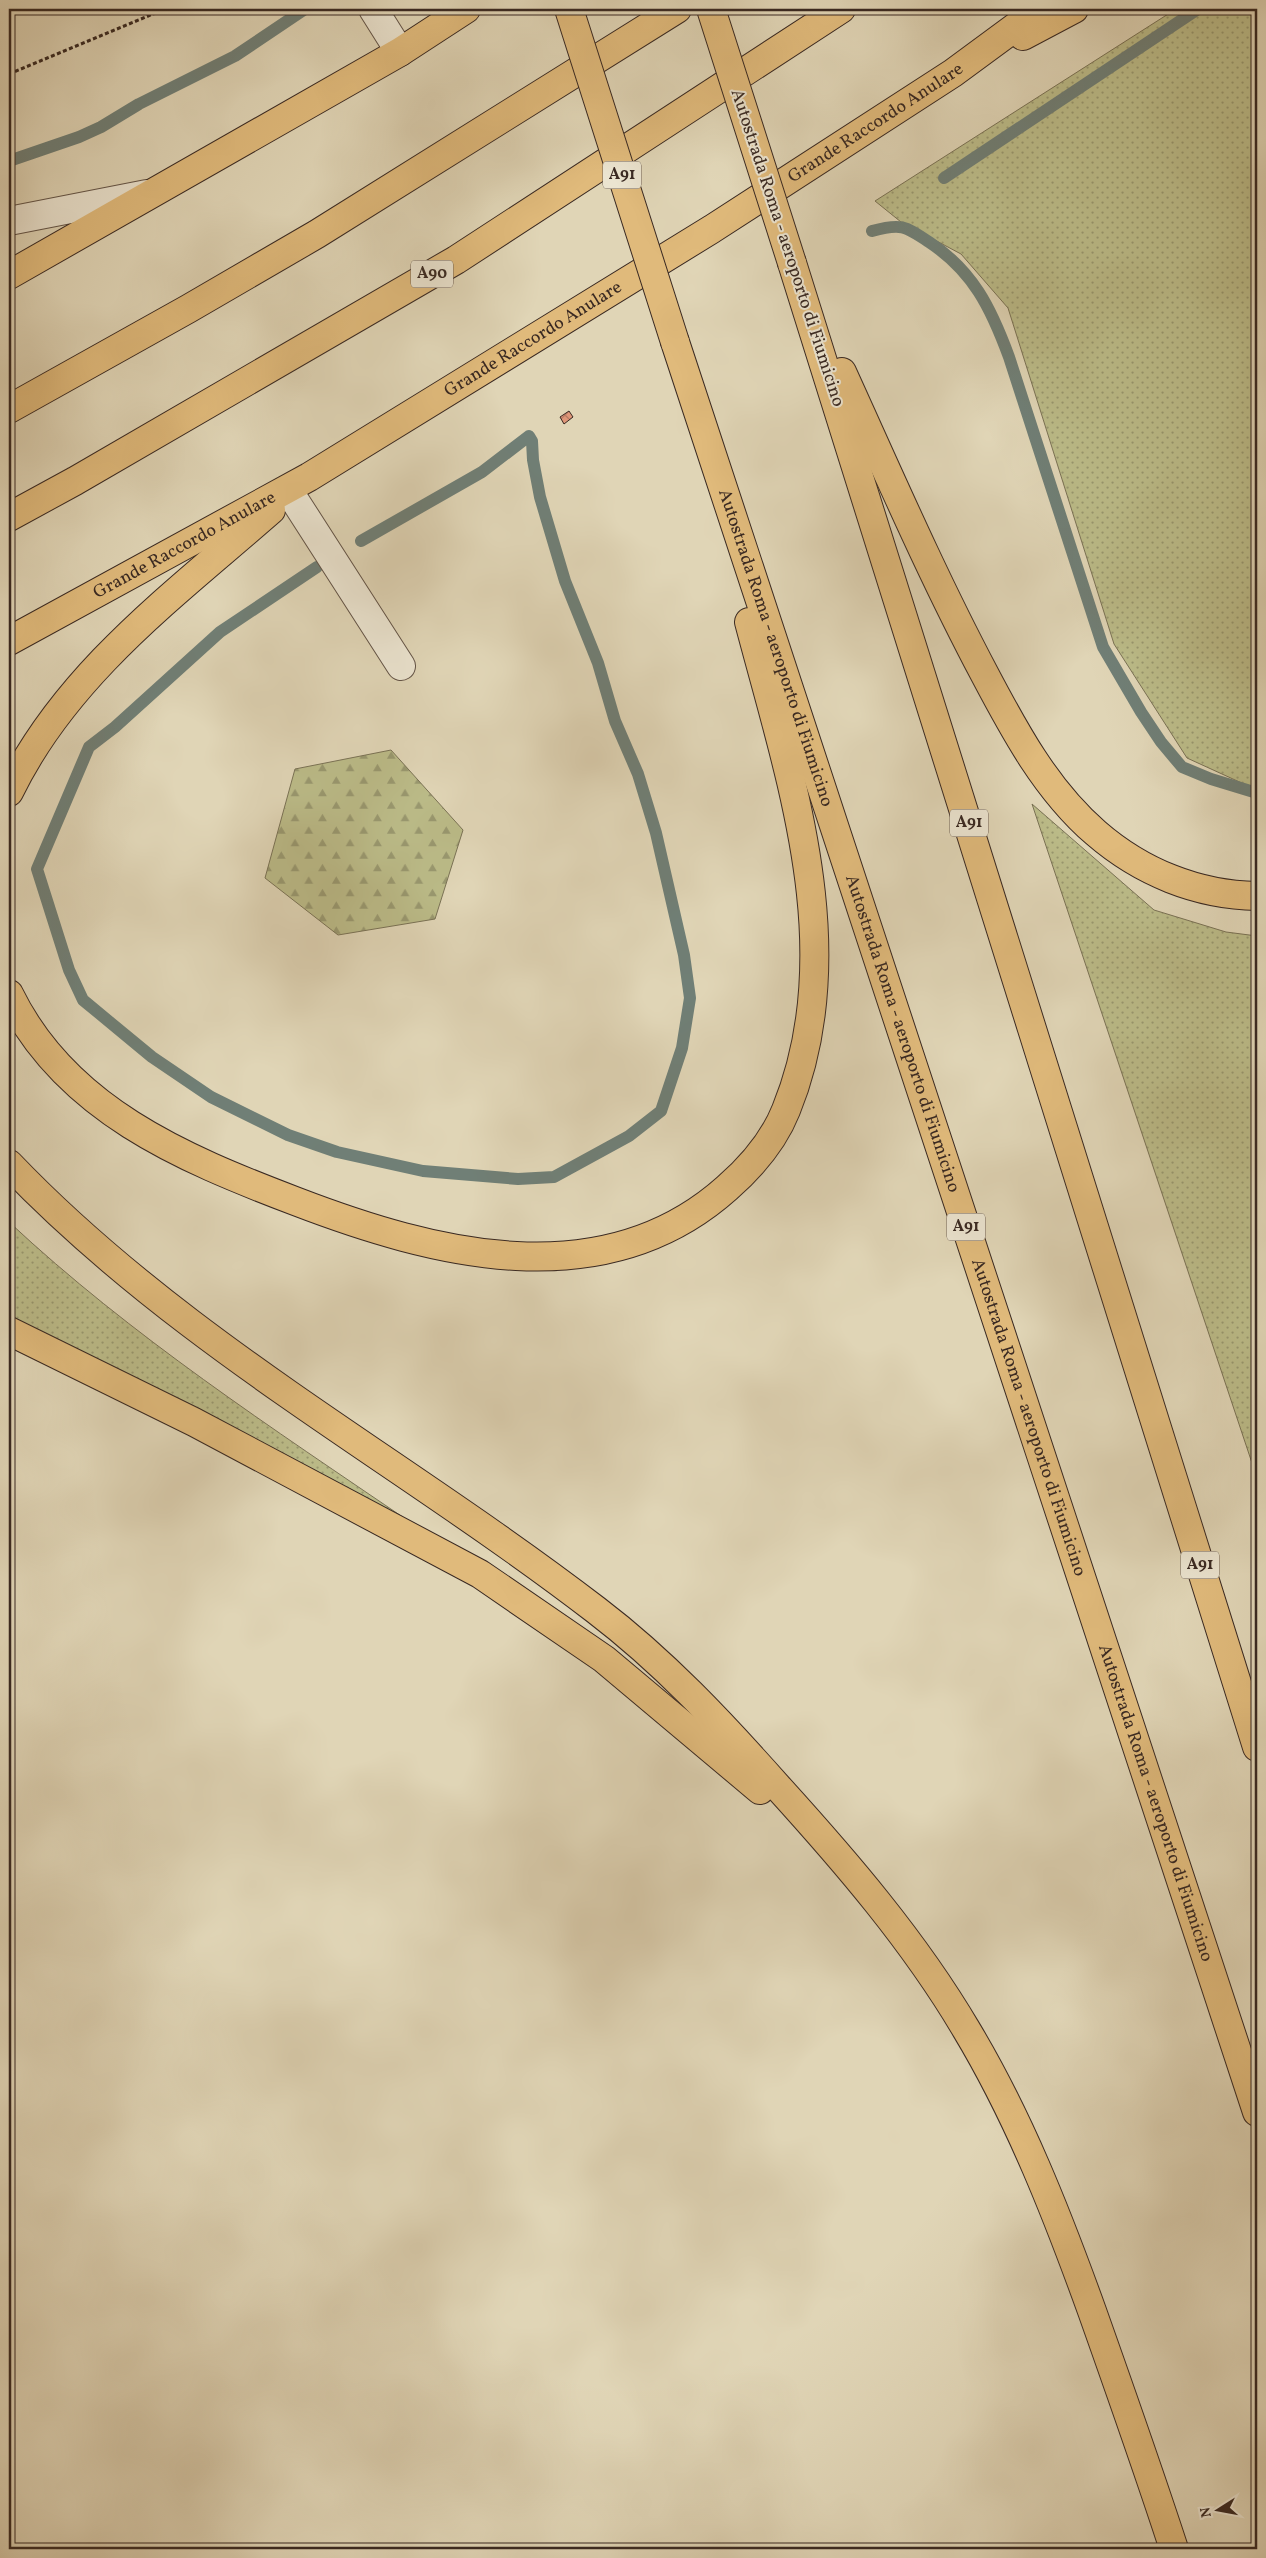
<svg xmlns="http://www.w3.org/2000/svg" width="1266" height="2558" font-family="Vollkorn,serif">
  <style>
    .grass { fill: url(#grass-dots); stroke: #7a7255 }
    .forest { fill: url(#forest-firs); stroke: #7a7255 }
    .lines { fill: none; stroke-linecap: round; stroke-linejoin: round }
    .stream { stroke: #707f76; stroke-width: 12 }
    .building { fill: url(#building-cross-hatch); stroke: #392922 }
    .minor-casing { stroke: #635447; stroke-width: 30 }
    .highway-casing { stroke: #392922; stroke-width: 30 }
    .path { stroke: #392922; stroke-width: 3; stroke-dasharray: 4 2.5; stroke-linecap: butt }
    .minor { stroke: #ebe4d0; stroke-width: 28 }
    .highway { stroke: #e0ba7b; stroke-width: 28 }
    .highway-bridge-casing { stroke: #392922; stroke-width: 30; stroke-linecap: butt }
    .highway-bridge { stroke: #e0ba7b; stroke-width: 28 }
    .labels { text-anchor: middle; dominant-baseline: central; stroke-width: 4; stroke-linejoin: round; paint-order: stroke }
    .shield { fill: #ebe4d0; stroke: #6e6156; stroke-width: 1 }
    .shield-label { font-size: 16px; font-weight: bold; fill: #392922 }
    .street-label { font-size: 18px; fill: #392922; stroke: #ebe4d0 }
  </style>
  <defs>
    <pattern id="grass-dots" width="8" height="8" patternUnits="userSpaceOnUse" patternTransform="scale(1.25)"><rect width="8" height="8" fill="#bb8"/><path d="M2 2h.1M6 6h.1" fill="none" stroke="#99986f" stroke-width="1.8" stroke-linecap="round"/></pattern>
    <pattern id="forest-firs" width="22" height="20" patternUnits="userSpaceOnUse" patternTransform="scale(1.25)"><rect width="22" height="20" fill="#bb8"/><path d="M5 1l3.5 6h-7zM16 11l3.5 6h-7z" fill="#99986f"/></pattern>
    <pattern id="building-cross-hatch" width="8" height="8" patternUnits="userSpaceOnUse" patternTransform="scale(1.25)"><rect width="8" height="8" fill="#df9678"/><path d="M0 0l8 8M0 8l8-8" fill="none" stroke="#b67a62"/></pattern>
  </defs>
  <rect width="100%" height="100%" fill="#e0d5b6"/>
  <filter id="stains"><feTurbulence type="fractalNoise" baseFrequency=".004" numOctaves="4"/><feColorMatrix values="0 0 0 0 .2 0 0 0 0 .09 0 0 0 0 .02 0 0 0 .5 -.17"/></filter>
  <radialGradient id="worn" r=".72"><stop offset=".6" stop-color="#630" stop-opacity="0"/><stop offset="1" stop-color="#630" stop-opacity=".3"/></radialGradient>
  <!-- grass -->
  <path class="grass" d="M1176,9H1257V790L1187,758L1114,644L1008,308L961,254L901,222L875,201Z
    M1032,804L1154,910L1226,932L1257,936V1478Z
    M9,1222C131,1336 272,1428 410,1522L9,1323Z"/>
  <!-- forest -->
  <path class="forest" d="M391,750L463,830L435,919L338,935L265,878L295,769Z"/>
  <g class="lines">
    <!-- stream -->
    <path class="stream" d="M9,161L79,137L101,127L139,104L235,56L305,9
      M944,178L1198,9
      M872,231C901,223 905,226 929,242C973,271 991,308 1009,357L1103,647L1141,712L1161,742L1182,767L1211,779L1257,793
      M317,567L220,632L115,727L89,747L37,869L69,970L83,1000L152,1057L211,1097L288,1135L337,1152L423,1171L518,1179L554,1177L629,1136L661,1111L682,1048L690,998L684,955L656,833L638,774L615,721L598,663L565,581L540,497L533,460L532,441L529,436L482,472L361,541"/>
  </g>
  <!-- building -->
  <path class="building" d="M569,411L573,417L564,424L560,417Z"/>
  <g class="lines">
    <!-- minor casing -->
    <g class="minor-casing">
      <path id="minor" d="M373,9L400,52
        M9,221L147,194
        M290,493L401,666"/>
    </g>
    <!-- highway casing -->
    <g class="highway-casing">
      <g id="highway">
        <path d="M1023,36L1074,9"/>
        <path d="M792,263L1257,1747"/>
        <path d="M9,275L400,52L466,9"/>
        <path id="s1" d="M675,342L1257,2112"/>
        <path d="M842,372C888,473 932,575 984,673C1014,730 1046,790 1096,833C1141,872 1197,895 1257,896"/>
        <path d="M9,409L188,309L317,234L677,9"/>
        <path d="M9,517L75,481L456,260L841,9"/>
        <path id="s2" d="M9,641L309,477L712,229L953,73L1040,9"/>
        <path d="M9,792C66,674 174,595 271,510"/>
        <path d="M9,994C65,1109 182,1158 295,1201C433,1254 603,1299 727,1188C751,1167 774,1140 786,1110C851,951 790,778 749,622"/>
        <path d="M9,1164C180,1343 401,1460 596,1610C663,1661 721,1723 777,1786C846,1862 914,1941 966,2029C1019,2117 1057,2214 1092,2311C1120,2390 1148,2469 1174,2549"/>
        <path d="M9,1331L194,1422L480,1574L604,1659L760,1790"/>
      </g>
    </g>
    <!-- path -->
    <path class="path" d="M9,74L165,9"/>
    <!-- minor -->
    <use href="#minor" class="minor"/>
    <!-- highway -->
    <use href="#highway" class="highway"/>
    <!-- highway-bridge casing -->
    <g class="highway-bridge-casing">
      <path id="highway-bridge" d="M569,9L675,342
        M711,9L792,263"/>
    </g>
    <!-- highway-bridge -->
    <use href="#highway-bridge" class="highway-bridge"/>
  </g>
  <g class="labels">
    <!-- shield labels -->
    <g class="shield">
      <rect x="603" y="161.5" width="38" height="27" rx="4"/>
      <rect x="411" y="260.5" width="42" height="27" rx="4"/>
      <rect x="950" y="809.5" width="38" height="27" rx="4"/>
      <rect x="947" y="1213.5" width="38" height="27" rx="4"/>
      <rect x="1181" y="1551.5" width="38" height="27" rx="4"/>
    </g>
    <g class="shield-label">
      <text x="622" y="175">A91</text>
      <text x="432" y="274">A90</text>
      <text x="969" y="823">A91</text>
      <text x="966" y="1227">A91</text>
      <text x="1200" y="1565">A91</text>
    </g>
    <!-- street labels -->
    <g class="street-label">
      <text stroke="none"><textPath href="#s2" startOffset="1010">Grande Raccordo Anulare</textPath></text>
      <text transform="translate(787 248) rotate(72)">Autostrada Roma - aeroporto di Fiumicino</text>
      <text stroke="none"><textPath href="#s2" startOffset="605">Grande Raccordo Anulare</textPath></text>
      <text stroke="none"><textPath href="#s2" startOffset="200">Grande Raccordo Anulare</textPath></text>
      <text stroke="none"><textPath href="#s1" startOffset="322">Autostrada Roma - aeroporto di Fiumicino</textPath></text>
      <text stroke="none"><textPath href="#s1" startOffset="728">Autostrada Roma - aeroporto di Fiumicino</textPath></text>
      <text stroke="none"><textPath href="#s1" startOffset="1132">Autostrada Roma - aeroporto di Fiumicino</textPath></text>
      <text stroke="none"><textPath href="#s1" startOffset="1538">Autostrada Roma - aeroporto di Fiumicino</textPath></text>
    </g>
  </g>
  <!-- margin -->
  <rect width="1266" height="2558" fill="none" stroke="#e0d5b6" stroke-width="30"/>
  <rect x="10" y="10" width="1246" height="2538" fill="none" stroke="#392922" stroke-width="2.5"/>
  <rect x="15" y="15" width="1236" height="2528" fill="none" stroke="#392922"/>
  <!-- north arrow -->
  <g transform="translate(1218 2510) rotate(259)" stroke="#ebe4d0" stroke-width="4" paint-order="stroke">
  <path d="M0-4L9 19L0 12L-9 19Z" fill="#392922"/>
  <text y="-8" font-size="14" font-weight="bold" text-anchor="middle" fill="#392922">N</text>
  </g>
  <rect width="100%" height="100%" filter="url(#stains)"/>
  <rect width="100%" height="100%" fill="url(#worn)"/>
</svg>
